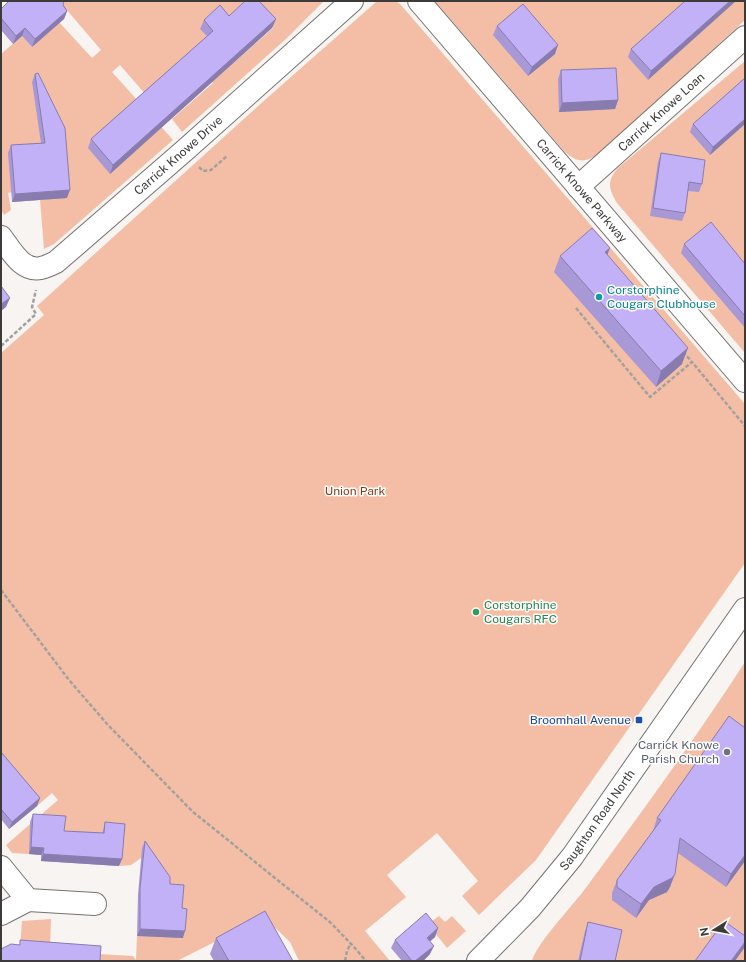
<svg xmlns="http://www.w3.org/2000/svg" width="746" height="962" font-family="'Public Sans',sans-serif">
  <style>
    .green { fill: #f4bea6; fill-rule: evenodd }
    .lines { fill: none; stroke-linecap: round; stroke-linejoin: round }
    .minor-casing { stroke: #767271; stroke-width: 24 }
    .path { stroke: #a3a19f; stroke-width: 2.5; stroke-dasharray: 4 2; stroke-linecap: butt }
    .minor { stroke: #fff; stroke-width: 22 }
    .wall { fill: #a898d5 }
    .shaded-wall { fill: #887cae }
    .building { fill: #c3b1f8; stroke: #887cae }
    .culture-dot { fill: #0f9aa8; stroke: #fff; stroke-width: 1.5 }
    .leisure-dot { fill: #2e9e5b; stroke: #fff; stroke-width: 1.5 }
    .transit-dot { fill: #1a4fb4; stroke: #fff; stroke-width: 1.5 }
    .worship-dot { fill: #6b7280; stroke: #fff; stroke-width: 1.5 }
    .labels { text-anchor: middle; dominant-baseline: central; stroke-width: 3; stroke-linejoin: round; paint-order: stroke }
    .street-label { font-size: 12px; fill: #3c3b3a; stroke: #fff }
    .culture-label { font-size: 12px; fill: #0d838f; stroke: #fff; text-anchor: start }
    .park-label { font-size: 12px; fill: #823e1b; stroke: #fff }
    .leisure-label { font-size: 12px; fill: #27864d; stroke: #fff; text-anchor: start }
    .transit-label { font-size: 12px; fill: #164399; stroke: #fff; text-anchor: end }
    .worship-label { font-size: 12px; fill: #5b616d; stroke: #fff; text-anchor: end }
  </style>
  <rect width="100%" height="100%" fill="#f7f4f2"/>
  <!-- green -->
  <path class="green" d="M61,1H324L287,38L182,132L172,119L213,83L191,57L147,96L120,65L112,72L173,140L54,244L44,249L40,200L67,197L12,192L8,193L11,210L4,215L1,210V54L22,36L32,47L59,22L92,58L101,50L60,2ZM250,2L273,28L232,64Z
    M379,1H396L401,5L745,404V563L536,860L479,915L462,896L478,881L437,833L387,875L406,897L365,931L390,961H299L290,942L264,917L177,961H97L98,954L133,956L136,960L137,936L166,937L167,891L147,854L131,865L120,866L121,842L101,841L29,854L12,853L6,845L58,800L52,793L37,806L1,763V353L44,315L37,306L266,99L376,2Z
    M435,1H745V20L599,154C584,163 577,163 564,151Z
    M745,61V353L617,203C608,188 607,181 618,168Z
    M745,662V961H532C535,946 570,908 582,893C638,817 694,741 745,662Z
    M439,916L445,922L452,916L466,931L447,948L428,924Z
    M51,919L50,950L20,948L22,921Z"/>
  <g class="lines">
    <!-- minor casing -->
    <g class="minor-casing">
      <g id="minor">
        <path id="s1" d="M419,1L745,381"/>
        <path id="s2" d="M578,187L745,37"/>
        <path id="s3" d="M1,237C11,250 22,272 41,268C46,267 52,264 56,262L184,151L352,1"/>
        <path d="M1,867L28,900L1,914"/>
        <path d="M28,900L95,904"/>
        <path id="s4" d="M478,961L530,908L572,857L745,609"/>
      </g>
    </g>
    <!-- path -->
    <path class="path" d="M199,167L203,171L211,170L227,156
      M576,308L650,397L692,362L745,426
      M1,346L36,314L32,307L36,290
      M683,352L692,362
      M1,590L69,680L108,725L193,812L331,923L354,947L366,961
      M345,961L347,951L351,943"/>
    <!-- minor -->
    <use href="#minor" class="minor"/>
  </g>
  <!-- wall -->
  <path class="wall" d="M685,1L648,80L628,57L631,49Z
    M63,5L67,11L64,19L32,47L22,36L13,44L1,30V9Z
    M229,16L276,19L272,28L110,174L88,148L91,139L207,36L200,29L204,20Z
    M497,26L555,54L528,76L493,35Z
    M561,70L618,100L615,109L559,112L558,79Z
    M35,74L67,198L12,202L8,153L11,145L41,143L32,82Z
    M745,78V124L710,155L690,132L693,124Z
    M661,153L702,184L699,192L688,191L685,213L682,221L650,216L658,162Z
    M684,244L745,264V328L681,253Z
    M607,255L682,364L656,387L554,272L560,256Z
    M1,752L40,798L37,806L9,829L1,819Z
    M33,814L64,831L102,833L103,830L105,822L122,859L119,866L41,861V855L29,854L30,822Z
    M657,818L745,861L726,887L678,853L670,887L667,892L649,900L636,918L612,900V893L617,880L653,831Z
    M145,841L170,884L182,908L183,938L137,936L138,895L142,848Z
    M588,922L615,961H578L585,931Z
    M438,928L435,937L430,941V954L423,961H402L391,948L395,940Z
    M216,938L293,961H214L210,954Z"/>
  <!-- shaded-wall -->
  <path class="shaded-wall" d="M730,1H736L648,80L651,71Z
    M67,11L64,19L32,47L35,39Z
    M276,19L272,28L110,174L113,165Z
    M25,28L22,36L13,44L16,36Z
    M558,45L555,54L528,76L532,67Z
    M618,100L615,109L559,112L562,103Z
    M745,119V124L710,155L713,147Z
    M70,190L67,198L12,202L15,194Z
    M610,248L604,264L605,252Z
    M10,298L6,307L1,311V304Z
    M688,348L682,364L656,387L661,371Z
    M40,798L37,806L9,829L12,822Z
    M31,847L44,848L41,855L29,854Z
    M43,854L122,859L119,866L41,861Z
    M745,855V861L726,887L731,874Z
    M675,874L670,887L667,892L649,900L636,918L641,904L654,887Z
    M438,928L435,937L424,947L427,938Z
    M140,929L185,931L183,938L137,936Z
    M745,942V947L735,961H731Z
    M434,946L430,954L423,961H415Z"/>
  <!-- building -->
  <path class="building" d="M9,1H64L63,5L67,11L35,39L25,28L16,36L1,18V9Z
    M245,1H259L276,19L113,165L91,139L213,31L204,20L220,5L229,16Z
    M685,1H730L651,71L631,49Z
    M523,4L558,45L532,67L497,26Z
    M616,68L618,100L562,103L561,70Z
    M38,73L65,128L70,190L15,194L11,145L45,143L35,74Z
    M745,78V119L713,147L693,124Z
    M661,153L705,160L702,184L689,182L685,213L653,208Z
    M711,222L745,264V316L684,244Z
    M592,228L610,248L605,252L688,348L661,371L560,256Z
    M1,286L10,298L1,304Z
    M729,716L745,728V855L731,874L680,838L675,874L672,878L654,887L641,904L617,887V880L661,820L657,818Z
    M1,752L40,798L12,822L1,809Z
    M33,814L66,816L64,831L104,833L105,822L125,824L122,859L43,854L44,848L31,847Z
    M145,841L170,877V884L184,885L182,908L187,909L185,931L140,929V888Z
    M265,911L293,961H229L216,938Z
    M426,913L438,928L427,938L434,946L415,961H412L395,940Z
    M724,921L745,936V942L731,961H695Z
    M588,922L622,930L615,961H580Z
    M20,940L101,946L100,961H1V949L11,944L20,945Z"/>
  <!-- markers -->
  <circle class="culture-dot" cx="599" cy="297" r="4"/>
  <circle class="leisure-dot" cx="476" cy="612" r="4"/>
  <rect class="transit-dot" x="635" y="716" width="8" height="8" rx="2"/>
  <circle class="worship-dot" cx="727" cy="752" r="4"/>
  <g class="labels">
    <!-- street labels -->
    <g class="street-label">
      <text stroke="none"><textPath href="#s2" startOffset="112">Carrick Knowe Loan</textPath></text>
      <text stroke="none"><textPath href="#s3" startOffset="232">Carrick Knowe Drive</textPath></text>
      <text stroke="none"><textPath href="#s1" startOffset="250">Carrick Knowe Parkway</textPath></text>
      <text stroke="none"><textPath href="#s4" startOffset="185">Saughton Road North</textPath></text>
    </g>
    <!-- culture labels -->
    <g class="culture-label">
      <text x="607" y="290">Corstorphine<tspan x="607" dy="14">Cougars Clubhouse</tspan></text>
    </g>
    <!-- park labels -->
    <g class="park-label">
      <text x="355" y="491">Union Park</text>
    </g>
    <!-- leisure labels -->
    <g class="leisure-label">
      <text x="484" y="605">Corstorphine<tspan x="484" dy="14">Cougars RFC</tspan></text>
    </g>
    <!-- transit labels -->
    <g class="transit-label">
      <text x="631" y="720">Broomhall Avenue</text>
    </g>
    <!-- worship labels -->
    <g class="worship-label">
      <text x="719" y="745">Carrick Knowe<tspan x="719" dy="14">Parish Church</tspan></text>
    </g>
  </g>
  <!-- border -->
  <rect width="746" height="962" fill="none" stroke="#3c3b3a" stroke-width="4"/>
  <!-- north arrow -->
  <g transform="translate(714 930) rotate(259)" stroke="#ffffff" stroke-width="3" paint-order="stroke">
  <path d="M0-3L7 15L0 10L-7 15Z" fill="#3c3b3a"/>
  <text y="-6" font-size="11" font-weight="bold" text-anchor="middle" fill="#3c3b3a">N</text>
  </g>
</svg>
